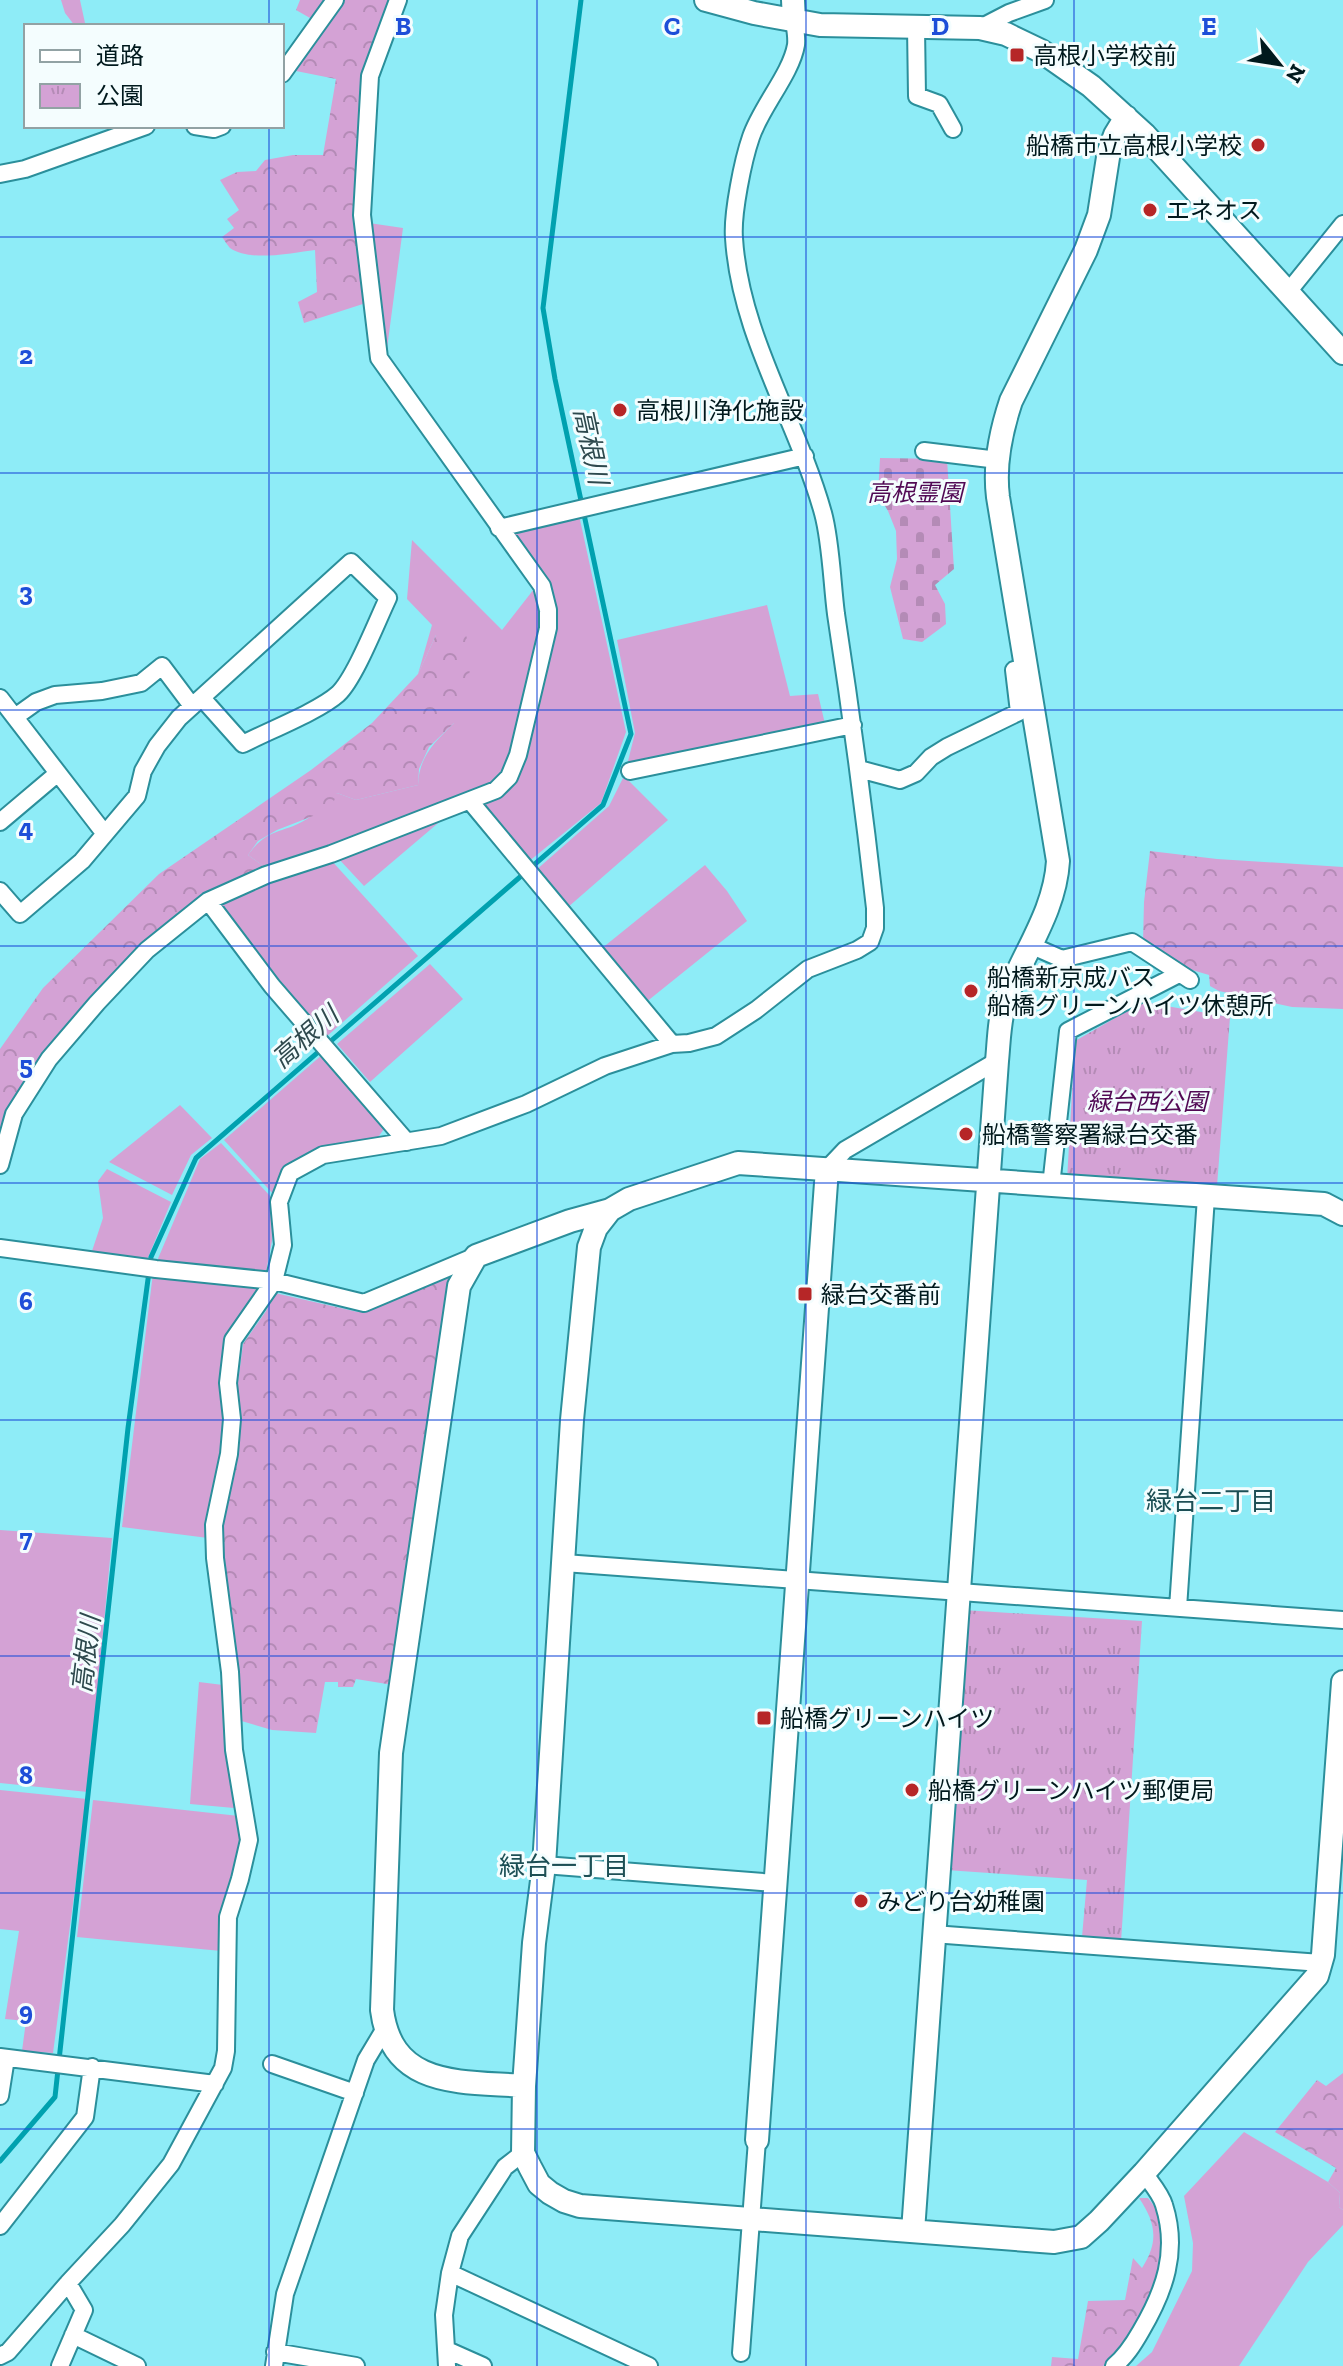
<svg xmlns="http://www.w3.org/2000/svg" width="1343" height="2366" font-family="'Zilla Slab','Noto Sans JP',serif">
  <style>
    .green { fill: #d4a2d5 }
    .forest { fill: url(#forest-crowns) }
    .cemetery { fill: url(#cemetery-stones) }
    .park { fill: url(#park-tufts) }
    .lines { fill: none; stroke-linecap: round; stroke-linejoin: round }
    .stream { stroke: #00a1af; stroke-width: 5 }
    .street-casing { stroke: #2b8f9b; stroke-width: 20 }
    .secondary-casing { stroke: #2b8f9b; stroke-width: 26 }
    .street { stroke: #fff; stroke-width: 16 }
    .secondary { stroke: #fff; stroke-width: 22 }
    .grid { fill: none; stroke: #1d4ed8; stroke-width: 2; stroke-opacity: 0.55 }
    .poi-dot { fill: #b62627; stroke: #f4fdfe; stroke-width: 3 }
    .labels { text-anchor: middle; dominant-baseline: central; stroke-width: 6; stroke-linejoin: round; paint-order: stroke }
    .poi-label { font-size: 24px; fill: #00191d; stroke: #f4fdfe; text-anchor: start }
    .park-label { font-size: 24px; font-style: italic; fill: #510954; stroke: #f4fdfe }
    .water-label { font-size: 26px; font-style: italic; fill: #2e494d; stroke: #f4fdfe }
    .neighbourhood-label { font-size: 26px; fill: #1c4f55; stroke: #f4fdfe }
    .grid-label { font-size: 26px; text-anchor: middle; font-weight: bold; fill: #1d4ed8; stroke: #f4fdfe; stroke-width: 6; stroke-linejoin: round; paint-order: stroke }
  </style>
  <defs>
    <pattern id="forest-crowns" width="20" height="18" patternUnits="userSpaceOnUse" patternTransform="scale(2)"><rect width="20" height="18" fill="#d4a2d5"/><path d="M2 6a3 3 0 1 1 6 0M12 15a3 3 0 1 1 6 0" fill="none" stroke="#b48bb6"/></pattern>
    <pattern id="cemetery-stones" width="16" height="16" patternUnits="userSpaceOnUse" patternTransform="scale(2)"><rect width="16" height="16" fill="#d4a2d5"/><path d="M2 7V4a2 2 0 0 1 4 0v3zM10 15v-3a2 2 0 0 1 4 0v3z" fill="#b48bb6"/></pattern>
    <pattern id="park-tufts" width="24" height="20" patternUnits="userSpaceOnUse" patternTransform="scale(2)"><rect width="24" height="20" fill="#d4a2d5"/><path d="M3 7l-1-3M5 7V3M7 7l1-3M15 17l-1-3M17 17v-4M19 17l1-3" fill="none" stroke="#b48bb6"/></pattern>
  </defs>
  <rect width="100%" height="100%" fill="#8eecf7"/>
  <!-- green -->
  <path class="green" d="M369,223L403,228L386,356Z
    M579,515L626,732L601,803L528,862L479,803L502,792L554,632L509,531Z
    M412,540L502,630L534,589L542,613L540,629L511,752L504,771L493,786L269,870L248,855C268,827 283,834 307,819C318,812 327,801 337,793L356,800L418,785C419,756 435,742 454,723L436,635L418,674L432,625L407,599Z
    M767,605L790,696L818,694L825,724L627,765L635,733L617,640Z
    M624,776L668,820L567,908L535,871L609,806Z
    M450,813L364,886L337,857Z
    M331,860L418,956L326,1037L263,961L220,903L269,882Z
    M705,865L727,891L747,921L645,1003L601,949Z
    M430,964L463,999L370,1082L337,1044Z
    M323,1054L385,1125L384,1129L376,1140L287,1169L273,1194L224,1140Z
    M180,1105L212,1138L191,1155L172,1195L109,1162Z
    M221,1143L271,1197L272,1241L265,1277L157,1261L200,1159Z
    M107,1169L171,1202L147,1260L92,1251L103,1218L98,1181Z
    M153,1273L262,1289L228,1339L227,1421L208,1538L122,1527Z
    M0,1530L112,1538L88,1792L0,1783Z
    M199,1682L223,1685L237,1807L234,1808L190,1804Z
    M0,1790L87,1799L53,2053L22,2051L26,2021L5,2019L19,1931L0,1929Z
    M93,1800L239,1816L244,1828L221,1951L77,1937Z
    M1244,2132L1328,2182L1340,2193L1339,2207L1343,2210V2225L1308,2262L1239,2366H1136L1152,2352L1192,2271L1193,2243L1184,2196Z"/>
  <!-- forest -->
  <path class="forest" d="M61,0H80L85,23L75,26L65,13Z
    M300,0H393L364,78L366,303L304,323L298,302L317,292L315,250C292,253 250,262 230,248C228,246 223,238 222,237L234,228L227,219L239,210L220,180L237,172L256,171L265,160L293,155H323L336,79L296,71L324,26L296,10Z
    M464,629L471,651L469,679L454,723L429,747L419,769L418,785L356,800L337,793L331,809L277,830L258,841L248,855L269,870L205,896L93,997L0,1144V1049L43,988L159,874L311,770L372,723L418,674L436,635Z
    M1150,851L1217,859L1343,867V1009L1292,1007L1219,991L1210,986L1209,975L1192,970L1143,941L1144,902Z
    M446,1274L451,1280L393,1685L356,1679L353,1687H338V1682H325L316,1733L272,1730L238,1720L219,1528L243,1344L266,1311L275,1293L358,1312Z
    M1343,2073V2210L1339,2207L1340,2193L1328,2182L1336,2168L1275,2132L1317,2080L1326,2086Z
    M1139,2198H1148C1159,2211 1168,2233 1165,2251C1159,2291 1136,2340 1103,2366H1051L1052,2357L1078,2359L1088,2301L1125,2300L1133,2258L1142,2268C1159,2242 1156,2223 1139,2198Z"/>
  <!-- cemetery -->
  <path class="cemetery" d="M880,458L947,459L954,569L935,585L945,604L946,624L922,642L903,639L890,587L897,559L896,531L888,511L878,494Z"/>
  <!-- park -->
  <path class="park" d="M1143,1002L1230,1017L1217,1186L1067,1180L1075,1041Z
    M963,1610L1142,1621L1121,1942L1082,1937L1087,1880L946,1870Z"/>
  <g class="lines">
    <!-- stream -->
    <path class="stream" d="M0,2161L55,2097L128,1428L151,1257L196,1158L603,805L631,734L555,379L543,308L581,0"/>
    <!-- street casing -->
    <g class="street-casing">
      <path id="street" d="M916,27L917,96L939,104L953,129
        M980,28L1009,13L1045,0
        M282,74L335,0
        M195,126L214,129L222,126
        M0,174L25,169L146,126
        M1288,292L1343,224
        M924,451L998,460
        M499,528L805,456
        M0,698L105,834
        M15,717L36,702L55,695L102,691L141,683L162,666L192,706
        M859,769L900,780L916,773L931,757L947,747L1019,712L1014,670L1028,668
        M630,771L853,725
        M470,801L672,1044
        M0,822L58,773
        M0,891L20,914L82,861L137,796L143,771L157,746L179,718L351,562L388,598C377,621 355,678 338,694C319,711 268,731 243,744L202,698
        M208,901L272,986L407,1142
        M1030,945L1062,959L1132,942L1190,980
        M0,1165L14,1114L49,1059L97,1003L147,950L208,901L266,875L331,854L496,790L509,777L518,755L548,628V610L542,586L379,358L362,215L370,76L398,0
        M827,1169L845,1150L997,1061
        M1051,1186L1068,1031L1179,974
        M0,1248L156,1269L274,1281L364,1303L476,1256
        M564,1563L1343,1620
        M1178,1608L1206,1197
        M544,1865L775,1883
        M933,1934L1321,1963
        M0,2057L215,2084
        M272,2064L355,2093
        M0,2096L6,2058
        M0,2226L85,2117L92,2067
        M450,2273L649,2366
        M73,2335L137,2366
        M447,2350L483,2366
        M275,2352L356,2366
        M741,2353L757,2140
        M0,2356L8,2352L68,2283L122,2225L171,2164L223,2068L226,2051L228,1917L240,1879L249,1840L234,1750L230,1672L215,1558L214,1525L229,1454L232,1419L228,1383L233,1340L274,1281L283,1245L279,1202L290,1173L323,1155L441,1136L526,1104L605,1066L672,1044L689,1043L716,1036L756,1010L808,969L857,950L870,942L875,928V908C864,810 851,712 836,614C832,583 831,542 823,513C797,420 740,335 734,238C732,214 743,160 751,137C761,107 791,74 796,45C797,37 795,28 794,21
        M60,2366L84,2310L68,2283
        M274,2366L285,2294L366,2060L384,2030
        M447,2366L444,2315L450,2273L460,2236L505,2167L523,2153
        M1114,2366C1126,2356 1133,2345 1141,2331C1164,2292 1179,2252 1164,2205C1161,2194 1151,2183 1144,2173"/>
    </g>
    <!-- secondary casing -->
    <g class="secondary-casing">
      <path id="secondary" d="M706,0L754,13L820,25L980,28L1006,34L1041,51L1091,86L1145,135L1343,353
        M793,0L794,21
        M1343,1214L1324,1204L738,1163L629,1199L610,1210L596,1228L589,1247L572,1420L544,1865L534,1943L524,2086L523,2153L530,2167L539,2184L550,2193L564,2201L580,2206L1054,2242L1081,2237L1099,2221L1144,2173L1317,1976L1323,1955L1343,1682
        M524,2086C462,2081 392,2089 382,2010L391,1753L459,1286L476,1256L570,1221L610,1210
        M757,2140L827,1169
        M913,2231L997,1061C999,1041 999,1018 1006,999C1023,953 1055,912 1058,861L998,497C994,466 1001,431 1011,401L1086,250L1099,215L1109,151L1115,135L1126,117"/>
    </g>
    <!-- street -->
    <use href="#street" class="street"/>
    <!-- secondary -->
    <use href="#secondary" class="secondary"/>
  </g>
  <!-- grid -->
  <path class="grid" d="M269,0V26M537,0V2366M806,0V2366M1074,0V2366M269,126V2366M0,237H1343M0,473H1343M0,710H1343M0,946H1343M0,1183H1343M0,1420H1343M0,1656H1343M0,1893H1343M0,2129H1343"/>
  <!-- markers -->
  <g class="poi-dot">
    <rect x="1009" y="47" width="16" height="16" rx="4"/>
    <circle cx="1258" cy="145" r="8"/>
    <circle cx="1150" cy="210" r="8"/>
    <circle cx="620" cy="410" r="8"/>
    <circle cx="971" cy="991" r="8"/>
    <circle cx="966" cy="1134" r="8"/>
    <rect x="797" y="1286" width="16" height="16" rx="4"/>
    <rect x="756" y="1710" width="16" height="16" rx="4"/>
    <circle cx="912" cy="1790" r="8"/>
    <circle cx="861" cy="1901" r="8"/>
  </g>
  <g class="labels">
    <!-- poi labels -->
    <g class="poi-label">
      <text x="1033" y="55">高根小学校前</text>
      <text x="1242" y="145" text-anchor="end">船橋市立高根小学校</text>
      <text x="1166" y="210">エネオス</text>
      <text x="636" y="410">高根川浄化施設</text>
      <text x="987" y="977">船橋新京成バス<tspan x="987" dy="28">船橋グリーンハイツ休憩所</tspan></text>
      <text x="982" y="1134">船橋警察署緑台交番</text>
      <text x="821" y="1294">緑台交番前</text>
      <text x="780" y="1718">船橋グリーンハイツ</text>
      <text x="928" y="1790">船橋グリーンハイツ郵便局</text>
      <text x="877" y="1901">みどり台幼稚園</text>
    </g>
    <!-- park labels -->
    <g class="park-label">
      <text x="915" y="492">高根霊園</text>
      <text x="1147" y="1101">緑台西公園</text>
    </g>
    <!-- water labels -->
    <g class="water-label">
      <text transform="translate(591 446) rotate(78)">高根川</text>
      <text transform="translate(305 1037) rotate(-41)">高根川</text>
      <text transform="translate(86 1654) rotate(-83)">高根川</text>
    </g>
    <!-- neighbourhood labels -->
    <g class="neighbourhood-label">
      <text x="1211" y="1501">緑台二丁目</text>
      <text x="564" y="1866">緑台一丁目</text>
    </g>
  </g>
  <g class="grid-label">
    <text x="403" y="35">B</text>
    <text x="672" y="35">C</text>
    <text x="940" y="35">D</text>
    <text x="1209" y="35">E</text>
    <text x="26" y="364">2</text>
    <text x="26" y="601">3</text>
    <text x="26" y="837">4</text>
    <text x="26" y="1074">5</text>
    <text x="26" y="1310">6</text>
    <text x="26" y="1547">7</text>
    <text x="26" y="1784">8</text>
    <text x="26" y="2020">9</text>
  </g>
  <!-- legend -->
  <rect x="24" y="24" width="260" height="104" fill="#f4fdfe" stroke="#92a2a4" stroke-width="2"/>
  <rect x="40" y="50" width="40" height="12" fill="#ffffff" stroke="#92a2a4" stroke-width="2"/>
  <text x="96" y="64" font-size="24" fill="#00191d">道路</text>
  <rect x="40" y="84" width="40" height="24" fill="url(#park-tufts)" stroke="#92a2a4" stroke-width="2"/>
  <text x="96" y="104" font-size="24" fill="#00191d">公園</text>
  <!-- north arrow -->
  <g transform="translate(1279 64) rotate(120)" stroke="#f4fdfe" stroke-width="6" paint-order="stroke">
  <path d="M0-6L14 30L0 20L-14 30Z" fill="#00191d"/>
  <text y="-12" font-size="22" font-weight="bold" text-anchor="middle" fill="#00191d">N</text>
  </g>
</svg>
